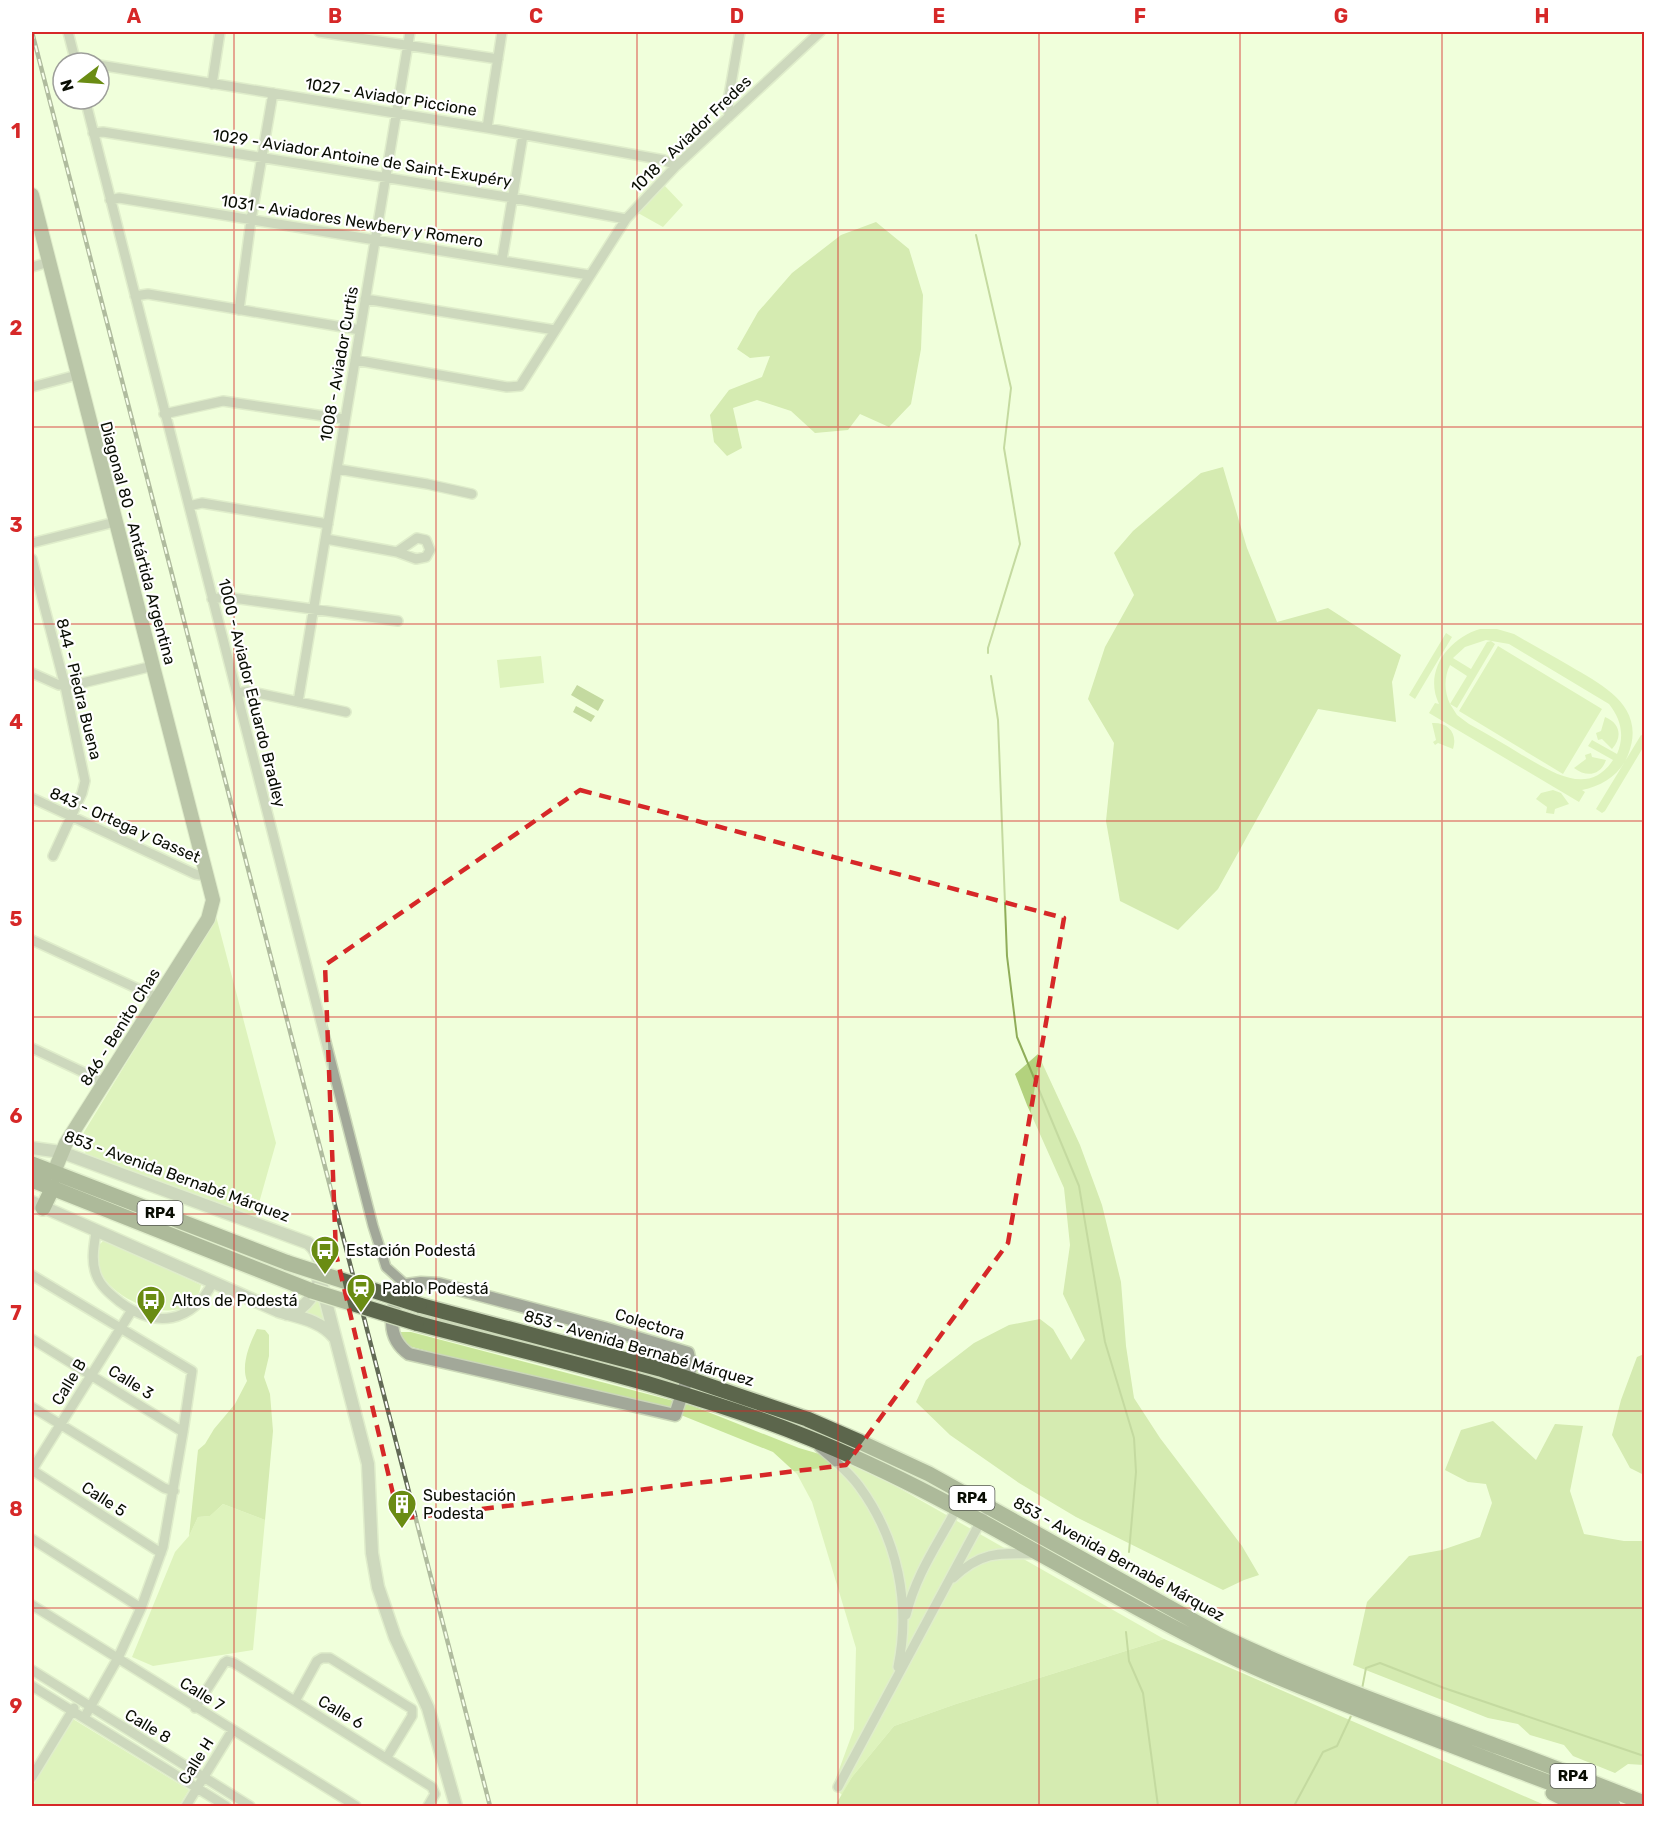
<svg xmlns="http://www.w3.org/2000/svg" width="1676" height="1838" font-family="Rubik,sans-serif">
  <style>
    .green { fill: #c8e599; fill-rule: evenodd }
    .forest { fill: #b3d27e }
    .water { fill: #8fad59 }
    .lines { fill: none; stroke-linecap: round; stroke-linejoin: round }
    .stream { stroke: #8fad59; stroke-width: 2 }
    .minor-casing { stroke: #cbd8b8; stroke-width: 12 }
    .tertiary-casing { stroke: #cbd8b8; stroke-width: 15 }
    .secondary-casing { stroke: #cbd8b8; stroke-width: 16 }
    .primary-casing { stroke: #cbd8b8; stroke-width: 18 }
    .minor { stroke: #a2a899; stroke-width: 9 }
    .tertiary { stroke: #a2a899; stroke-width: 12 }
    .secondary { stroke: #79816c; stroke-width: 14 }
    .primary { stroke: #5c664c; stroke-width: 15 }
    .rail-casing { stroke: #626a56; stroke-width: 4.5 }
    .rail { stroke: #fff; stroke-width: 2; stroke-dasharray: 7; stroke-linecap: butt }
    .primary-bridge-casing { stroke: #cbd8b8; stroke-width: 18; stroke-linecap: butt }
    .primary-bridge { stroke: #5c664c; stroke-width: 15 }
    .marked { fill: none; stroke: #d62828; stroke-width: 4.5; stroke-dasharray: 12 8; stroke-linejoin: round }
    .grid { fill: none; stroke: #d62828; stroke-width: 1.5; stroke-opacity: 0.55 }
    .labels { text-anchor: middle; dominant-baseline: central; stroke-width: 4.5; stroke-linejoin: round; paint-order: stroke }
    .shield { fill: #fff; stroke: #53564f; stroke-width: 1.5 }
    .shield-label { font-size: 15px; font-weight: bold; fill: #090d03 }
    .street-label { font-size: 16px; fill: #090d03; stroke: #fff }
    .poi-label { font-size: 16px; fill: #090d03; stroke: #fff; text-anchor: start }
    .neatline { fill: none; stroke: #d62828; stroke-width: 2 }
    .grid-label { font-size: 20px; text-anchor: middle; font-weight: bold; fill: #d62828 }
  </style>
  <rect width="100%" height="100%" fill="#f0ffdb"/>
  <!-- green -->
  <path class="green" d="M663,184L683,205L663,227L638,213Z
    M1480,629H1497L1514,634C1533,645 1551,655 1570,666C1604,686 1647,707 1628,755C1620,775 1602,786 1582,790L1585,792L1579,802L1429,713L1435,703L1439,704C1423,671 1449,638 1480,629ZM1486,640L1509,644L1609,704C1621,719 1625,736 1617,754L1592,740L1588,746L1613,760C1588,798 1551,771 1522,755C1505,744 1487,734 1469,724L1457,715L1450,704L1457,708L1495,644L1491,641L1487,642L1471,669L1453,658L1465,647ZM1450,665L1467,676L1450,704C1444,691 1444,677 1450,665Z
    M1446,633L1452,637L1415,699L1409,695Z
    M1498,646L1602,709L1563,774L1459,711Z
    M541,656L544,683L500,688L497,660Z
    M1605,717C1620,723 1623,737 1612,749L1602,739L1598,740L1596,733L1601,731Z
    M1432,723C1448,722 1458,733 1453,749L1438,743L1435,745L1433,742L1436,740Z
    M1641,735L1644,736V746L1605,811L1602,813L1596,809Z
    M1591,753L1592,757L1606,760C1601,775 1587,778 1574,768L1586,759L1585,755Z
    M1553,790L1561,793L1569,804L1555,809L1554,814L1546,813L1547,807L1536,799L1541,793Z
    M216,916L276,1143L255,1217L86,1155L81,1137Z
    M104,1240L201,1285C193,1334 109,1303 99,1268C97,1260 99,1252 100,1244Z
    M319,1291L328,1325L301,1314Z
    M398,1332H411L693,1406L799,1448L843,1461L892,1484L1164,1639L956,1704L894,1726L852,1777L842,1795L833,1786L854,1729L856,1648L812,1502L797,1474L773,1452L666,1409L576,1390L412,1347L401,1342Z
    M223,1504L265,1520L253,1650L153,1666L132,1657L175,1552L189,1536L198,1517L210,1516Z
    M73,1719L189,1790L179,1806H32V1787Z"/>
  <!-- forest -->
  <path class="forest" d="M876,222L909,249L923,295L921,349L911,404L889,427L860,414L848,430L815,433L791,411L757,400L733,408L742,448L727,456L714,442L710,415L729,390L762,377L770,356L750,358L737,349L758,312L792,273L841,235Z
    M1223,467L1247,548L1277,622L1328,608L1401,655L1392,682L1396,722L1318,709L1218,889L1178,930L1120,901L1106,821L1114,743L1088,699L1105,647L1134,595L1114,553L1133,531L1201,473Z
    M1038,1054L1080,1145L1102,1205L1121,1282L1126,1346L1134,1398L1160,1438L1242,1546L1259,1575L1244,1580L1223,1590L1076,1517L1019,1483L950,1435L916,1402L926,1380L974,1343L1009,1325L1040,1319L1053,1329L1071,1360L1085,1340L1063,1294L1070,1245L1064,1188L1027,1105L1015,1074Z
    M257,1329L265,1330L269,1335V1356L264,1377L270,1394L273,1431L265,1520L223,1504L210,1516L198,1517L189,1536L198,1450L205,1444L214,1429L235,1404L247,1381C241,1365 249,1345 257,1329Z
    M1644,1354V1475L1630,1468L1612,1435L1621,1400L1637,1357Z
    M1493,1421L1536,1460L1555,1424L1583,1426L1570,1491L1584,1534L1624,1541H1644V1765L1628,1764L1615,1773L1573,1756L1564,1745L1530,1735L1518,1724L1488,1718L1353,1665L1367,1602L1409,1556L1442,1550L1480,1537L1492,1503L1486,1484L1468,1482L1445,1470L1461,1430Z
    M1164,1639L1540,1803L1547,1806H835L852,1777L894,1726L956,1704Z"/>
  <!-- water -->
  <path class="water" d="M577,685L604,700L598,711L571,695Z
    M576,706L595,716L591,722L573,712Z"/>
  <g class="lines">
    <!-- stream -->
    <path class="stream" d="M976,235L1011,388L1004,448L1020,544L988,648V653
      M991,676L998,720L1007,956L1017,1037L1079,1186L1105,1342L1134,1438L1136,1472L1129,1552
      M1126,1632L1129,1661L1143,1693L1158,1806
      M1362,1689L1366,1668L1380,1663L1444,1688L1644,1756
      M1294,1806L1323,1752L1337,1746L1351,1716"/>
    <!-- minor casing -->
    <g class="minor-casing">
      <path id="minor" d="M68,32L76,63
        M319,32L498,59
        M99,65L487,128L664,160L676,166
        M212,84L220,32
        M85,99L373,1226L386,1267L406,1285
        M729,117L728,101L740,32
        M487,128L502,32
        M93,133L103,132L513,198L626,219
        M110,200L119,198L589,275
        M502,260L523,135
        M32,267L49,262
        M135,296L148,294L360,330
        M365,299L555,330
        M239,310L251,220L273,93
        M355,360L507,387L520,386L626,219L676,166L820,32
        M32,387L77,375
        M164,414L223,401L344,419
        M337,469L427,484L472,494
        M189,506L202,503L328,524
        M326,539L397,552L416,559L426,557L430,550L426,540L417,538L397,552
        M32,543L115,522
        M32,559L65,686L85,781L82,793L53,856
        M212,599L226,597L398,621
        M32,673L59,685H74L153,666
        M237,693L248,691L346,712
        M298,702L410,32
        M32,798L195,874L206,876
        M32,940L158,998
        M32,1048L104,1082
        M96,1232C94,1246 91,1260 96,1274C100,1286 110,1294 120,1302C156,1329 192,1323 213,1282
        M32,1275L192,1371L183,1432L163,1547L141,1608L118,1658L84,1718
        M32,1339L183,1432
        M32,1407L164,1488L174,1491
        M819,1447C833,1459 848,1471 859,1486C898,1539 911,1604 898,1667
        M32,1470L132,1310
        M32,1470L161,1553
        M32,1539L141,1608
        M953,1578C982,1551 999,1553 1037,1554
        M32,1605L356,1806
        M906,1615C917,1571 939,1543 959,1504
        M32,1670L250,1806
        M32,1686L226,1806
        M295,1701L317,1661L322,1658H330L412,1709V1716L387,1757
        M195,1708L224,1663L227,1661L234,1663L432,1787L435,1794L428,1806
        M32,1777L74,1708
        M838,1787L983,1517
        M186,1806L232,1731"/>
    </g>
    <!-- tertiary casing -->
    <g class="tertiary-casing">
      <path id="tertiary" d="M32,1148L61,1152L308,1243C333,1263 316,1308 287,1314
        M32,1202L278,1311C297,1317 320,1320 334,1337
        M319,1275L368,1464L372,1553L378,1587L395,1637L428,1708L456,1806
        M421,1283L439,1284L604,1328L688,1353L691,1367L675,1415L409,1354C386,1338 389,1311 402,1289L406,1285Z"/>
    </g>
    <!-- secondary casing -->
    <g class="secondary-casing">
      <path id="secondary" d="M32,195L213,900L208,919L66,1143L54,1172"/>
    </g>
    <!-- primary casing -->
    <g class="primary-casing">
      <path id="primary" d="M32,1164L288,1263
        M32,1180L312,1291
        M43,1208L53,1187
        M419,1305L660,1369L807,1419L860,1442L929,1474L1219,1635C1310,1679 1405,1712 1499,1747C1548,1765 1596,1784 1644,1803
        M416,1323C547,1358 684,1387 809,1438C949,1494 1073,1578 1208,1645C1260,1672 1315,1692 1370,1714C1450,1745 1531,1776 1613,1806
        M1553,1793L1579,1806"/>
    </g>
    <!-- minor -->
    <use href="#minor" class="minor"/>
    <!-- tertiary -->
    <use href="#tertiary" class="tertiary"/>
    <!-- secondary -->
    <use href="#secondary" class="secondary"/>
    <!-- primary -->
    <use href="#primary" class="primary"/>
    <!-- rail casing -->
    <g class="rail-casing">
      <path id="rail" d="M32,32C184,623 338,1215 490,1806"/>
    </g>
    <!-- rail -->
    <use href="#rail" class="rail"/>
    <!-- primary-bridge casing -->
    <g class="primary-bridge-casing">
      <path id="primary-bridge" d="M288,1263L419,1305
        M312,1291L416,1323"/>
    </g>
    <!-- primary-bridge -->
    <use href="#primary-bridge" class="primary-bridge"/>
  </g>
  <!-- marked area -->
  <path d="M0 0H1676V1838H0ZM580,790L1064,918L1008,1243L846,1465L399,1519L336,1254L325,965Z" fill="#f0ffdb" fill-opacity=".55" fill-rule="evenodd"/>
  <path class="marked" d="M580,790L1064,918L1008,1243L846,1465L399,1519L336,1254L325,965Z"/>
  <!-- grid -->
  <path class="grid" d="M234,32V1806M436,32V1806M637,32V1806M838,32V1806M1039,32V1806M1240,32V1806M1442,32V1806M32,230H1644M32,427H1644M32,624H1644M32,821H1644M32,1017H1644M32,1214H1644M32,1411H1644M32,1608H1644"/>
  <!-- icons -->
  <defs>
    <g id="bus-pin" transform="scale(1.5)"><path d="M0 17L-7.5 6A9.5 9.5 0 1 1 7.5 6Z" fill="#6a8c13" stroke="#fff"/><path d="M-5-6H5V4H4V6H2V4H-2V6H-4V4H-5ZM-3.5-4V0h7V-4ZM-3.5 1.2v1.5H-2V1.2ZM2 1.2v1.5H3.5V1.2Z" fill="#fff"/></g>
    <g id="station-pin" transform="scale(1.5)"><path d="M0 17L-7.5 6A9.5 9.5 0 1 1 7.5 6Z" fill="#6a8c13" stroke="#fff"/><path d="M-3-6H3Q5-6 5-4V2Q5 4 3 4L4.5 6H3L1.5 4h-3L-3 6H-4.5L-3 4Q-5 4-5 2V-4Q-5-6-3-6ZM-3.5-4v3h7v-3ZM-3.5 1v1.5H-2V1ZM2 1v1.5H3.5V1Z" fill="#fff"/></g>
    <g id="building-pin" transform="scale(1.5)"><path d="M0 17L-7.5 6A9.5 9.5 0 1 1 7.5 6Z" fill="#6a8c13" stroke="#fff"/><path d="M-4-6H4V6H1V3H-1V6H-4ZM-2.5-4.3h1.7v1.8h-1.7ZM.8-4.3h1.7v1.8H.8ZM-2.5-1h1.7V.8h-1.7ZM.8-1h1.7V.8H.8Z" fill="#fff"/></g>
  </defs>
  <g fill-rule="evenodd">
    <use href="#bus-pin" x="325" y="1250"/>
    <use href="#station-pin" x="361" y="1288"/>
    <use href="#bus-pin" x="151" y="1300"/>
    <use href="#building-pin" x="402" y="1504"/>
  </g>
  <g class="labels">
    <!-- shield labels -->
    <g class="shield">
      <rect x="137.5" y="1201" width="45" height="24" rx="4.5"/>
      <rect x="949.5" y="1486" width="45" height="24" rx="4.5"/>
      <rect x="1550.5" y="1764" width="45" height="24" rx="4.5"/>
    </g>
    <g class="shield-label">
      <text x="160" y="1213">RP4</text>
      <text x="972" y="1498">RP4</text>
      <text x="1573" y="1776">RP4</text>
    </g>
    <!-- street labels -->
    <g class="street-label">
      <text transform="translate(391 97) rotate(9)">1027 - Aviador Piccione</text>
      <text transform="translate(691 134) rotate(-44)">1018 - Aviador Fredes</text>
      <text transform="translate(362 158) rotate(9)">1029 - Aviador Antoine de Saint-Exupéry</text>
      <text transform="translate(352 221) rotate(9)">1031 - Aviadores Newbery y Romero</text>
      <text transform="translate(339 364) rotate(-80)">1008 - Aviador Curtis</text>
      <text transform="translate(138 543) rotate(75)">Diagonal 80 - Antártida Argentina</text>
      <text transform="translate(79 689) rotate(76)">844 - Piedra Buena</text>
      <text transform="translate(252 693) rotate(76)">1000 - Aviador Eduardo Bradley</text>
      <text transform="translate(125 825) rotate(24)">843 - Ortega y Gasset</text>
      <text transform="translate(120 1027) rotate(-58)">846 - Benito Chas</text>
      <text transform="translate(177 1176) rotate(20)">853 - Avenida Bernabé Márquez</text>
      <text transform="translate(650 1324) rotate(17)">Colectora</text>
      <text transform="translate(639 1348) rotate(16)">853 - Avenida Bernabé Márquez</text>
      <text transform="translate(69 1382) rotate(-59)">Calle B</text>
      <text transform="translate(131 1382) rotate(32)">Calle 3</text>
      <text transform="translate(104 1499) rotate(33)">Calle 5</text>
      <text transform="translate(1119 1559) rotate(29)">853 - Avenida Bernabé Márquez</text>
      <text transform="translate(202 1694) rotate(32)">Calle 7</text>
      <text transform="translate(341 1712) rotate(31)">Calle 6</text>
      <text transform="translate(148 1726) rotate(31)">Calle 8</text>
      <text transform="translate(196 1761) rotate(-58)">Calle H</text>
    </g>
    <!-- poi labels -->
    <g class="poi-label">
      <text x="346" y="1250">Estación Podestá</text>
      <text x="382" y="1288">Pablo Podestá</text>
      <text x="172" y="1300">Altos de Podestá</text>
      <text x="423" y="1495">Subestación<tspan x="423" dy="18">Podesta</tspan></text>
    </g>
  </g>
  <!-- border -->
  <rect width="1676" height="1838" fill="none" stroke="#ffffff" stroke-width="66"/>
  <!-- north arrow -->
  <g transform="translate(81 81) rotate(253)"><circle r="28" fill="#ffffff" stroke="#9d9e9a" stroke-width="1.5"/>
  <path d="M0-4.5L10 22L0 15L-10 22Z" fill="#6a8c13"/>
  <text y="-9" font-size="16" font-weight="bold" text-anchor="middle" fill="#090d03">N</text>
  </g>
  <rect x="33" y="33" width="1610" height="1772" class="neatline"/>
  <g class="grid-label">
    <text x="134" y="23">A</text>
    <text x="335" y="23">B</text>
    <text x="536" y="23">C</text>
    <text x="737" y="23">D</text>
    <text x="939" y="23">E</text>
    <text x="1140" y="23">F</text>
    <text x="1341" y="23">G</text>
    <text x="1542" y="23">H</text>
    <text x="16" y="138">1</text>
    <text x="16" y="335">2</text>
    <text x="16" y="532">3</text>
    <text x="16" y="729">4</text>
    <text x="16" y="926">5</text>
    <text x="16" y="1123">6</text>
    <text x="16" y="1320">7</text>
    <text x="16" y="1516">8</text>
    <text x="16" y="1713">9</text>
  </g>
</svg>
